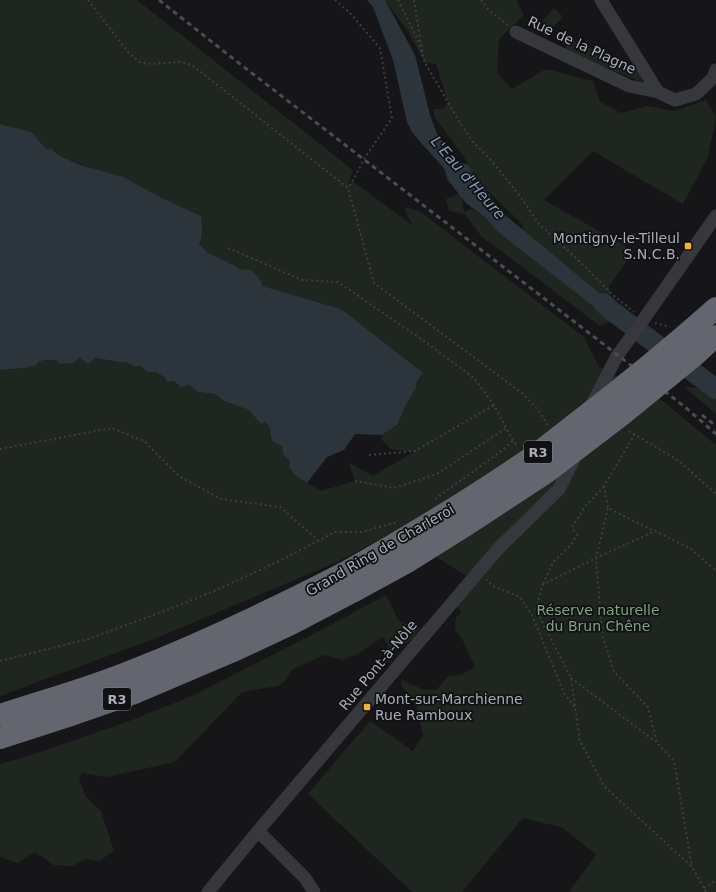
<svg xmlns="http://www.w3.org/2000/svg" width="716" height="892" font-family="'DejaVu Sans',sans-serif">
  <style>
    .green { fill: #1e261f }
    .water { fill: #2c353c }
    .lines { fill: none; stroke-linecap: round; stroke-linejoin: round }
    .river { stroke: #2c353c; stroke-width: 20 }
    .path { stroke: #3d3f44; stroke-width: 2; stroke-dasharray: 2 3; stroke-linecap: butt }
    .street { stroke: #37383d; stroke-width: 13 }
    .highway { stroke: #63666e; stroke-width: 22 }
    .rail { stroke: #4a4c52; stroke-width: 3; stroke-dasharray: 5 4; stroke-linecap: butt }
    .highway-bridge { stroke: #63666e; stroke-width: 22 }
    .poi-dot { fill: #f2b134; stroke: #111113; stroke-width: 1.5 }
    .labels { text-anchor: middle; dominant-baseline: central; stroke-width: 3.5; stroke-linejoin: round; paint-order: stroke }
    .shield { fill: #111113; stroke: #7b7e86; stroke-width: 1 }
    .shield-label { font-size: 13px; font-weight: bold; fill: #a8adb8 }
    .street-label { font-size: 14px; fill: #a8adb8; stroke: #111113 }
    .poi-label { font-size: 14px; fill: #a8adb8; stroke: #111113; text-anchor: end }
    .park-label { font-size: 14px; fill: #7fa381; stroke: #111113 }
    .water-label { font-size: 15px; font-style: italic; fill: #7f9bb3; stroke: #111113 }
  </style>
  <rect width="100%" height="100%" fill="#161618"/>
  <!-- green -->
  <path class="green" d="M0,0H137L353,170L348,184L354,182L412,225L404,207L419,211L584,337L599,367L659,398L716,445V892H569L596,855L563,828L525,818L524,819H522L462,892H412L308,794L370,721L413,751L423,736L420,723L416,704L401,685L402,680L422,689L436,690L449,676L461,675L475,667L462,639L455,630L456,618L461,612L454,600L471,579L395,531L337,562L159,637L0,696V370L25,368L38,362L45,360H56L59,364L73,363L80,358H95L120,362L128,363L134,366H141L147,372H156L166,378L167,382L174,381L189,385L198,392L215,394L224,401L249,410L261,423L265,422L270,427C270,439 271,442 282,446L283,454L307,483L321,491L355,481L349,463L373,476L414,452L391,449L380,438L382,435L397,425L406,405L416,388L417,381L341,309L261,286L252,270L239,269L234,265L207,252L199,244C205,237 202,224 201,216L160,197L58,155L52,149H47L38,140L32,132L0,124Z
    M385,0H516L524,15L499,39L497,72L512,89L546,69L593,81L600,102L621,113L647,106L675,111L706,100L716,117L708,157L683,204L593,151L544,200L634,251L609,286L610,295L626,315L600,326L481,236L465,214L449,211L446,199L461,193L464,212L472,209L487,219L498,232L520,246L523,225L475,178L464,157L435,118L433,109H443L448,102L436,64L425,63L409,33Z
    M554,8L563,17L553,27L542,22Z
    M572,40L638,69L642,82L563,51Z
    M684,387L703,388L716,398V414Z
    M386,595L399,621L404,624L412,622L419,628L414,638L392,652L383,637L359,653L343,660L324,655L291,670L285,681L278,686L242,692L175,762L106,777L82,773L79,779L86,797L101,811L114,851L99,861L87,859L72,866L54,865L35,852L18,863L0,857V764L29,756L132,720L192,696L323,629Z"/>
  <!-- water -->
  <path class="water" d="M367,0H385L415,55L430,115L437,134L453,156L458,162L468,165L473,174L505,215L627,316L619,326L498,232L487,219L466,203L451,184L447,179L446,173L443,167L422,144L412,132L407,122L393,60L373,7Z
    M0,124L32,132L38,140L47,149H52L58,155L83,166L123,177L160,197L201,216C202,224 204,237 199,244L207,252L234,265L239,269L252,270L261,281L262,286L341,309L423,373L417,381L416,388L406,405L397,425L382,435L355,434L344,450L327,457L307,483L295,475L289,467L290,462L283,454L282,446C270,442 271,439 270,427L265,422L261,424L249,410L224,401L215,394L198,392L189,385L181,387L174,381L167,382L166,378L156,372H147L141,366H134L128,363L120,362L95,358L88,364L80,358L73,363L59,364L56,360H45L38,362L36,365L25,368L0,370Z
    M711,377L716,381V396L706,387Z"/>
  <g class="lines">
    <!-- river -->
    <path class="river" d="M603,303L612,311L716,389"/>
    <!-- path -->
    <path class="path" d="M88,0L128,52L139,62L151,64L180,62L192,65L348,188L374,283L522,393L537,409L548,425
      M335,0L350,13L380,48L392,118L364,159L356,175L348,188
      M398,0L417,38L425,63L462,126L474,143L490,159L520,196L539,224L577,259L613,295L634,312
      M414,0L423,56
      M481,0L489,10L508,25
      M228,248L302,280L338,282L424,341L474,378L494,405L513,441L518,446
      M655,323L670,327
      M629,431L679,461L716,494
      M635,434L604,486L608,508L654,531
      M0,449L112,428L144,441L179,476L221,499L280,507L319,541
      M369,455L415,451L494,405
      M355,481L394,488L437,474L506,428
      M435,499L500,452L513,441
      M608,508L596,558L602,634L614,672L648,707L657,743L674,761L692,867
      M486,579L493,586L520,597L532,615L564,693L575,708
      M543,584L553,562L571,545L577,535L572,528L586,505L604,487
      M0,661L88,639L170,609L219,589L279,561L335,532H362L398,522
      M571,678L656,742
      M704,888L716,881
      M706,892L692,867L604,786L580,741L571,678L536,610L542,585L596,558L655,531L691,549L716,571"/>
    <!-- street -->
    <path class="street" d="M601,0L658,92
      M516,32L629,86L658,92L675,100L696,94L713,78L716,70
      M591,406L617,356L641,323L716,216
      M258,831L305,878L314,892
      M208,892L258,831L497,550L559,489L573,461L576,454"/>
    <!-- highway -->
    <path class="highway" d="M0,715C43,701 87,689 129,672C203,643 274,609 344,573
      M0,738L68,716L137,692L231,652L291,624L354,591"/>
    <!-- rail -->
    <path class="rail" d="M159,0L231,57L685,407L716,434
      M702,415L716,426"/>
    <!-- highway-bridge -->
    <path class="highway-bridge" d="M344,573C408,537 471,499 532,457C549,445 564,432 580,420C627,384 672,347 716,308
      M354,591L409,561L468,524L547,472L623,414L694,356L716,336"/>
  </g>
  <!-- markers -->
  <g class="poi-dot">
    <rect x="684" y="242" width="8" height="8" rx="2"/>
    <rect x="363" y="703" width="8" height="8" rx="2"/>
  </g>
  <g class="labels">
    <!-- shield labels -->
    <g class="shield">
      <rect x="524" y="441" width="28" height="22" rx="3"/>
      <rect x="103" y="688" width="28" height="22" rx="3"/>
    </g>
    <g class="shield-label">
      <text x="538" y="452">R3</text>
      <text x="117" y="699">R3</text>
    </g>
    <!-- street labels -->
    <g class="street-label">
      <text transform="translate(582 45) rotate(25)">Rue de la Plagne</text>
      <text transform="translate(380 550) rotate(-30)">Grand Ring de Charleroi</text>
      <text transform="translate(378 665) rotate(-50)">Rue Pont-à-Nôle</text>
    </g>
    <!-- poi labels -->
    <g class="poi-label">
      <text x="680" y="238">Montigny-le-Tilleul<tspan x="680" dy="16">S.N.C.B.</tspan></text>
      <text x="375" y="699" text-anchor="start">Mont-sur-Marchienne<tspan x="375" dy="16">Rue Ramboux</tspan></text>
    </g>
    <!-- park labels -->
    <g class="park-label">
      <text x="598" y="610">Réserve naturelle<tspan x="598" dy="16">du Brun Chêne</tspan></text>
    </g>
    <!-- water labels -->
    <g class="water-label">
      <text transform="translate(468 178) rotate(49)">L'Eau d'Heure</text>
    </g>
  </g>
</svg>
